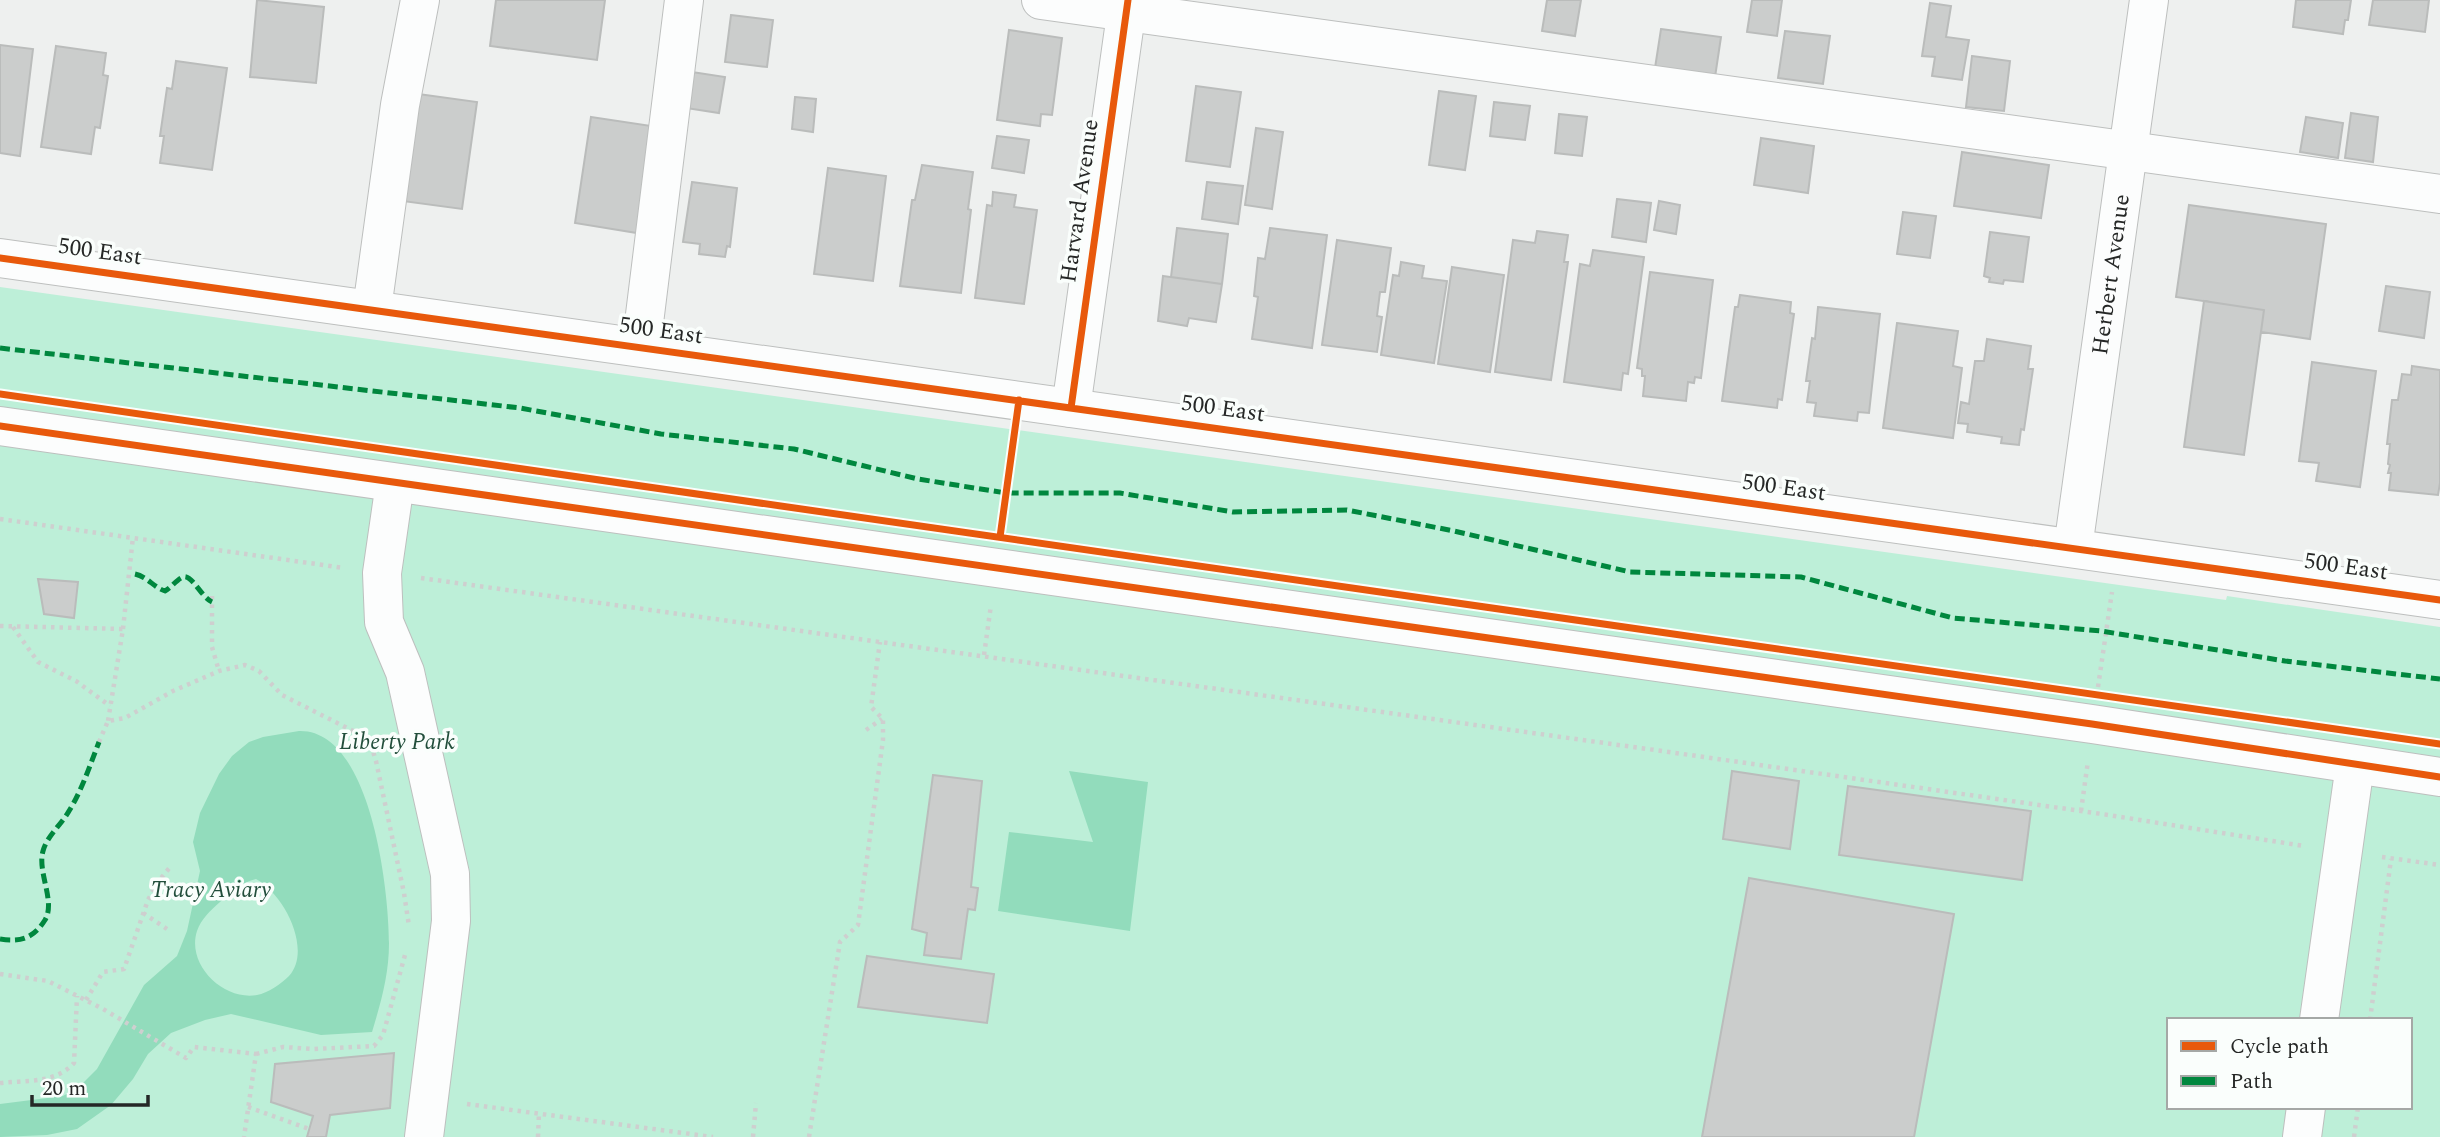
<svg xmlns="http://www.w3.org/2000/svg" width="2440" height="1137" font-family="Spectral,serif">
  <style>
    .green { fill: #bdefd8; fill-rule: evenodd }
    .water { fill: #92dcbc; fill-rule: evenodd }
    .building { fill: #cbcdcc; stroke: #babcbb; stroke-width: 2 }
    .lines { fill: none; stroke-linecap: round; stroke-linejoin: round }
    .minor-casing { stroke: #bdbfbe; stroke-width: 40 }
    .path { stroke: #cecfcf; stroke-width: 4.5; stroke-dasharray: 3.5 5; stroke-linecap: butt }
    .minor { stroke: #fcfdfd; stroke-width: 38 }
    .quiet { stroke: #00873e; stroke-width: 5; stroke-dasharray: 10 5; stroke-linecap: butt }
    .cycleway-casing { stroke: #fafefc; stroke-width: 11 }
    .cycleway { stroke: #e8590c; stroke-width: 7 }
    .labels { text-anchor: middle; dominant-baseline: central; stroke-width: 7; stroke-linejoin: round; paint-order: stroke }
    .street-label { font-size: 23px; fill: #252726; stroke: #fafefc }
    .park-label { font-size: 23px; font-style: italic; fill: #224e3b; stroke: #fafefc }
  </style>
  <rect width="100%" height="100%" fill="#eef0ef"/>
  <!-- green -->
  <path class="green" d="M0,287L2226,600L2227,596L2440,627V1137H0ZM2169,1020H2410V1107H2169Z"/>
  <!-- water -->
  <path class="water" d="M299,731C371,729 389,890 389,943C389,975 381,1002 372,1032L321,1035L231,1014L205,1020L171,1033L148,1054L133,1079L111,1105L77,1129L47,1135L0,1137V1104L63,1096L79,1087L97,1069L144,985L177,956L187,931L200,871L193,842L200,813L219,774L232,756L249,742L263,737ZM256,879C283,893 313,949 289,976C281,984 268,993 257,995C224,1001 186,965 197,931C201,919 211,910 220,902C231,893 242,882 256,879Z
    M1069,771L1148,782L1130,931L998,911L1009,832L1093,842Z"/>
  <!-- building -->
  <path class="building" d="M257,0L324,7L316,83L250,77Z
    M496,0H605L597,60L490,46Z
    M1547,0H1581L1575,36L1542,31Z
    M1752,0H1782L1777,36L1747,32Z
    M2296,0H2351L2348,20H2345L2343,34L2293,27Z
    M2373,0H2429L2425,32L2369,25Z
    M1930,3L1951,6L1946,37L1969,40L1962,80L1932,76L1935,57L1922,56Z
    M731,15L773,20L767,67L725,62Z
    M1661,29L1721,37L1715,77L1655,68Z
    M1009,30L1062,38L1052,115L1041,114L1040,126L997,120Z
    M1785,31L1830,36L1823,84L1778,78Z
    M0,45L33,49L20,156L0,153Z
    M56,46L106,53L103,75L108,76L100,128L95,127L91,154L41,147Z
    M1972,56L2010,61L2004,111L1966,107Z
    M176,61L227,68L212,170L160,163L164,136H160L167,88L172,89Z
    M692,72L725,77L719,113L686,108Z
    M1196,86L1241,92L1230,167L1186,161Z
    M1439,91L1476,96L1465,170L1429,165Z
    M411,93L477,102L462,209L395,200Z
    M795,97L816,99L813,132L792,129Z
    M1494,102L1530,106L1525,140L1490,136Z
    M2351,113L2378,117L2373,162L2345,158Z
    M1559,114L1587,117L1582,156L1555,153Z
    M591,117L658,127L643,234L575,223Z
    M2306,117L2343,123L2338,158L2300,152Z
    M1256,128L1283,132L1272,209L1245,205Z
    M997,136L1029,140L1024,173L992,168Z
    M1761,138L1814,146L1808,193L1754,185Z
    M1962,152L2049,165L2041,218L1954,206Z
    M922,165L973,172L968,209L971,210L961,293L900,286L912,200H915Z
    M828,168L886,176L873,281L814,274Z
    M692,182L737,188L730,247L727,246L725,257L699,254L700,244L683,242Z
    M1207,182L1243,186L1238,224L1202,219Z
    M993,192L1016,195L1014,207L1037,210L1024,304L975,298L987,205L992,206Z
    M1617,199L1651,203L1646,242L1612,237Z
    M1659,201L1680,205L1676,234L1654,230Z
    M2189,205L2326,224L2310,339L2261,332L2264,310L2176,297Z
    M1903,212L1936,216L1930,258L1897,254Z
    M1177,228L1228,234L1222,284L1171,277Z
    M1270,228L1327,235L1312,348L1252,339L1258,297L1254,296L1258,258L1265,259Z
    M1537,231L1568,235L1564,262H1568L1551,380L1495,372L1513,240L1535,243Z
    M1990,232L2029,237L2023,282L2004,280L2003,284L1989,282L1990,278L1984,276Z
    M1337,240L1391,248L1385,292H1380L1377,316L1382,317L1377,352L1322,345Z
    M1593,250L1644,257L1628,374L1623,373L1621,390L1564,382L1580,264L1590,266Z
    M1401,262L1424,266L1422,278L1447,281L1434,363L1381,355L1393,275L1399,276Z
    M1452,267L1504,275L1490,372L1438,364Z
    M1650,272L1713,280L1701,378L1695,377L1694,383L1688,382L1686,401L1643,396L1645,376H1642V369L1637,368Z
    M1163,276L1222,284L1216,322L1189,318L1187,326L1158,321Z
    M2386,286L2430,292L2424,338L2379,331Z
    M1740,295L1791,302L1790,313L1794,314L1782,400L1778,399L1777,408L1722,401L1735,307H1738Z
    M2204,301L2264,310L2244,455L2184,447Z
    M1818,307L1880,314L1869,413L1858,412L1857,421L1814,416L1816,403L1807,402L1810,381H1806L1812,338L1815,339Z
    M1897,323L1958,331L1953,366L1962,368L1953,438L1883,428Z
    M1987,339L2031,346L2028,369H2033L2024,430L2021,429L2019,445L2001,443L2002,437L1967,432L1968,424L1958,423L1961,402L1969,404L1975,361H1984Z
    M2312,362L2376,371L2360,487L2316,481L2319,463L2299,461Z
    M2412,366L2440,370V483L2438,495L2389,490L2391,473H2388L2390,465L2388,464L2390,444H2387L2392,400H2398L2402,374L2411,375Z
    M38,579L78,582L74,618L44,614Z
    M1732,771L1799,781L1790,849L1723,839Z
    M933,775L982,781L971,887L978,888L975,910L968,909L961,959L924,955L927,933L912,929Z
    M1848,786L2031,811L2022,880L1839,855Z
    M1749,878L1954,914L1914,1137H1702Z
    M867,956L994,974L987,1023L858,1007Z
    M394,1053L390,1108L330,1115L326,1137H307L313,1116L271,1102L275,1064Z"/>
  <g class="lines">
    <!-- minor casing -->
    <g class="minor-casing">
      <g id="minor">
        <path d="M1041,0L2440,194"/>
        <path d="M0,258L2440,600"/>
        <path d="M372,309L400,105L420,0"/>
        <path d="M641,347L684,0"/>
        <path d="M1071,408L1128,0"/>
        <path d="M0,426L2092,724L2440,777"/>
        <path d="M395,483L382,573L384,622L405,672L450,874L451,921L424,1137"/>
        <path id="s1" d="M2073,548L2149,0"/>
        <path d="M2319,1020L2355,765"/>
        <path d="M2302,1137L2306,1107"/>
      </g>
    </g>
    <!-- path -->
    <path class="path" d="M0,519L344,568
      M1001,530L1014,438
      M421,578L1669,752L2102,814L2304,846
      M212,596V647L219,671
      M0,626L123,629L108,721
      M13,627L38,662L76,681L110,706
      M123,629L133,537
      M984,655L991,605
      M2098,687L2112,592
      M866,730L882,719
      M99,742L108,721L125,718L173,691L219,671L245,665L259,671L282,695L359,734L370,742L376,761L404,893L409,926
      M2081,811L2088,761
      M2382,857L2440,865
      M143,913L167,929
      M0,974L48,981L103,1009L186,1058L194,1047L256,1054L244,1137
      M86,1000L103,972L124,969L148,900L157,883L171,866
      M2370,1020L2391,859
      M256,1054L283,1047L314,1049L374,1046L383,1035L405,955
      M0,1083C26,1080 55,1084 74,1063L77,996
      M467,1104L713,1137
      M248,1107L309,1129
      M538,1137L539,1113
      M753,1137L756,1103
      M809,1137L840,942L858,925L883,740V719L871,707L880,642
      M2354,1137L2358,1107"/>
    <!-- minor -->
    <use href="#minor" class="minor"/>
    <!-- quiet -->
    <path class="quiet" d="M0,348L520,408L661,434L794,449L918,479L1006,493H1120L1233,512L1347,510L1454,531L1630,572L1801,577L1953,618L2101,631L2285,661L2440,679
      M135,574C148,577 153,587 165,591C171,588 177,579 183,577C192,574 201,597 212,602
      M0,939C20,942 33,939 45,920C56,902 37,872 43,851C47,836 61,825 69,811C82,790 90,765 99,742"/>
    <!-- cycleway casing -->
    <g class="cycleway-casing">
      <path id="cycleway" d="M0,258L2440,600
        M0,394L2440,744
        M1071,408L1128,0
        M0,426L2092,724L2440,777
        M1000,537L1019,400"/>
    </g>
    <!-- cycleway -->
    <use href="#cycleway" class="cycleway"/>
  </g>
  <g class="labels">
    <!-- street labels -->
    <g class="street-label">
      <text transform="translate(1080 201) rotate(-82)">Harvard Avenue</text>
      <text transform="translate(100 252) rotate(8)">500 East</text>
      <text stroke="none"><textPath href="#s1" startOffset="276">Herbert Avenue</textPath></text>
      <text transform="translate(661 331) rotate(8)">500 East</text>
      <text transform="translate(1223 409) rotate(8)">500 East</text>
      <text transform="translate(1784 488) rotate(8)">500 East</text>
      <text transform="translate(2346 567) rotate(8)">500 East</text>
    </g>
    <!-- park labels -->
    <g class="park-label">
      <text x="397" y="742">Liberty Park</text>
      <text x="211" y="890">Tracy Aviary</text>
    </g>
  </g>
  <!-- legend -->
  <rect x="2167" y="1018" width="245" height="91" fill="#fafefc" stroke="#a5a8a6" stroke-width="2"/>
  <rect x="2181" y="1041" width="35" height="10" fill="#e8590c" stroke="#a5a8a6" stroke-width="2"/>
  <text x="2230" y="1053" font-size="21" fill="#252726">Cycle path</text>
  <rect x="2181" y="1076" width="35" height="10" fill="#00873e" stroke="#a5a8a6" stroke-width="2"/>
  <text x="2230" y="1088" font-size="21" fill="#252726">Path</text>
  <!-- scale -->
  <path d="M32 1095v10h116v-10" fill="none" stroke="#252726" stroke-width="3.5"/>
  <text x="42" y="1095" font-size="21" fill="#252726" stroke="#fafefc" stroke-width="5" paint-order="stroke">20 m</text>
</svg>
